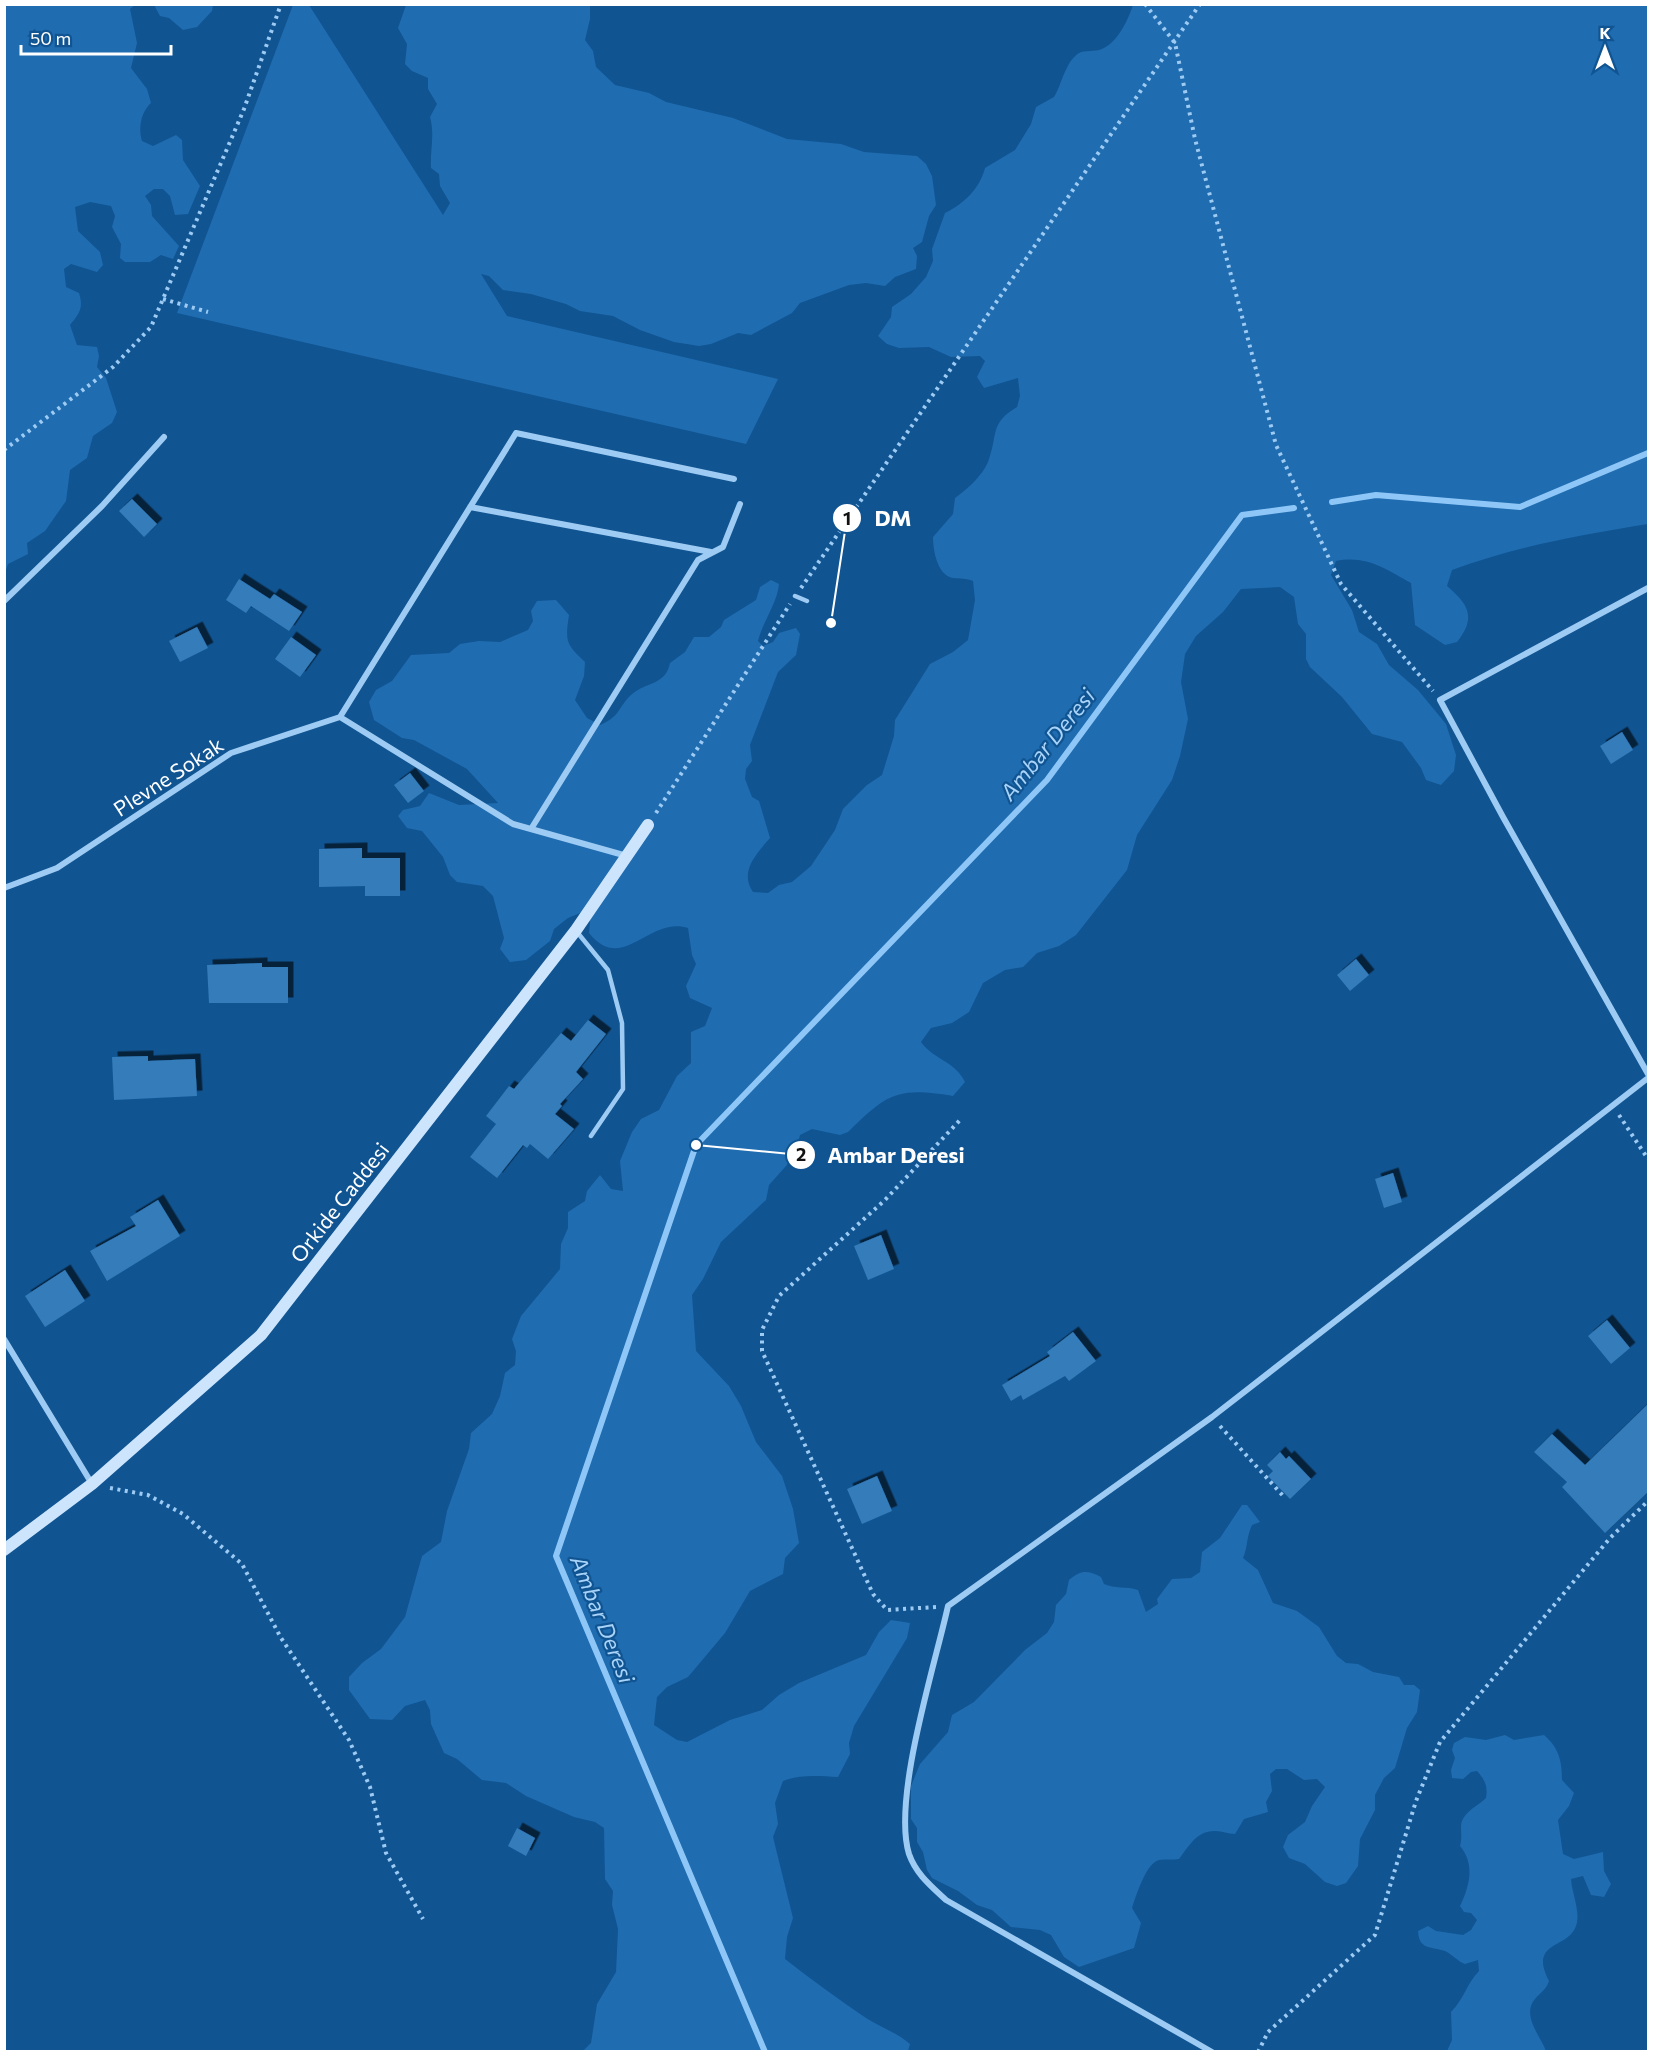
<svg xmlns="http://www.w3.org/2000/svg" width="1653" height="2056" font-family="Commissioner,sans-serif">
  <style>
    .green { fill: #1f6cb0 }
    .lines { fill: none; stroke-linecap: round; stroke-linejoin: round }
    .stream { stroke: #8ec7f7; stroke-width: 6 }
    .building { fill: #347bba; filter: url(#shadow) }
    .path { stroke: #9dcbf3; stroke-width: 4; stroke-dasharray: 3 4.5; stroke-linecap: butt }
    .lane { stroke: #9dcbf3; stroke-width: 4.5 }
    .street { stroke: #9dcbf3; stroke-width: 6 }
    .secondary { stroke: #cce5fd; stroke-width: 12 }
    .labels { text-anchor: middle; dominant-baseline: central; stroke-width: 4.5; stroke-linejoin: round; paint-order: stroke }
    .street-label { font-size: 21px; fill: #fff; stroke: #105492 }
    .water-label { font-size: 22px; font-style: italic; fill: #a9d4fa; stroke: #105492 }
    .leader { fill: none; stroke: #fff; stroke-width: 2 }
    .callout-dot { fill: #fff; stroke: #105492; stroke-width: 2 }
    .mark-label { font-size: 18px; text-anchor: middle; font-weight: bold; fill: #111 }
    .callout-label { font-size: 22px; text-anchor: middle; font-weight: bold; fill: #fff; stroke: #105492; stroke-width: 4.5; stroke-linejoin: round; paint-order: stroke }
  </style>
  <defs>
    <filter id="shadow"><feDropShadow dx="5.5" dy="-5.5" stdDeviation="0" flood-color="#0009"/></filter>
  </defs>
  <rect width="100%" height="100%" fill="#105492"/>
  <!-- green -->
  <path class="green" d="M5,4L135,5L130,9L137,43L131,68L147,89L151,103C141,112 138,128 142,141L153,146L176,135L182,140L183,160L200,186L188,214L175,215L170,196L163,189H154L145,196L151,205L152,216L179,246L173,259L161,255L150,262H125L120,258L121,244L112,227L115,216L111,206L90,202L75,207L78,231L100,252L103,265L97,272L71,264L64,269L66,287L79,293C84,308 79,314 70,325L77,345L97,347L99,356L97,367L106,378L117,412L112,423L93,436L87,458L70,470L66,501L45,531L27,543L28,554L8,564L5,573Z
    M154,5H213L212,11L197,27L183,30L169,18L160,16Z
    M293,5H309L443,215L450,203L440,186L439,174L431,168C430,148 435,136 430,117L437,104L428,89V78L412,71L405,64L407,44L398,28L406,5H590V19L585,40L593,51L596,67L615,85L649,93L666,102L733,118L787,139L841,144L864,152L917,156L926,164L932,176L936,205L929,216L922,242L913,248L917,256L916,269L895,277L885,286L866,283L849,285L800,303L792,313L751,335L738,333L711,344L699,346L674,342L640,330L613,316L580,311L566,304L531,294L503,290L489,276L481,274L507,316L778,379L746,444L177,313Z
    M1133,5H1648V524C1581,535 1516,546 1452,570L1447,586C1468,604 1477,617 1457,642L1445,645L1415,625L1411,583C1385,569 1367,555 1336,561L1331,575L1352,610L1359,632L1377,644L1389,665L1418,690L1446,724L1456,755L1454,771L1441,785L1426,780L1421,768L1402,742L1372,734L1342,697L1310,667L1306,659V634L1298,624L1294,597L1280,587L1241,589L1223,612L1196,636L1185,654L1181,682L1188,719L1180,756L1172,780L1137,835L1127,870L1076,935L1059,946L1037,953L1023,967L1005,970L983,983L969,1012L952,1023L931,1028L921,1042C934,1060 955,1061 965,1082L953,1096C897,1087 888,1093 848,1132L840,1135L812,1129L800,1135L794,1157L769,1185L766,1200L721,1242L703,1279L692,1295L696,1351L729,1386L741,1406L756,1442L782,1476L793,1509L799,1543L785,1558L783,1574L750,1591L725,1633L688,1677L667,1687L657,1697L654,1725L677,1740L687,1742L730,1720L762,1710L779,1695L799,1683L866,1655L879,1632L891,1620L910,1623L907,1638L854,1726L849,1743L850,1754L838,1777C819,1776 801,1774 783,1781L775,1803L778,1824L773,1837L793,1918L787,1937L785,1959C812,1980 838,1999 866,2018C882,2028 896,2032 910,2044L908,2051H583L591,2043L597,2004L616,1972L618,1929L612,1905L613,1891L605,1879L604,1828L595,1822L574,1817L526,1796L506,1783L482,1780L457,1759L444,1753L431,1724L430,1710L425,1700L405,1706L392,1720L370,1719L349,1690V1677L362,1663L381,1649L405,1617L422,1556L441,1542L447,1511L469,1449L471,1433L492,1414L500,1396L505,1373L515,1365L516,1351L512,1339L521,1316L560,1269L561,1244L568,1228V1212L585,1201L587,1191L600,1175L611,1189L623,1191L620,1161L632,1132L641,1119L659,1110L677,1076L691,1063V1032L705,1026L712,1008L690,998L686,986L696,964L692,955L688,928C648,916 623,975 589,933L590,922L585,911L568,918L554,929L550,941L526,960L510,962L500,949L504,938L493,896L483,886L457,882L450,875L443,857L422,831L407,828L398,816L403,810L420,806L429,793L459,805L498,803L467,769L414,740L402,738L374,720L369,702L376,690L392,681L411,655L449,653L460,644L479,641L500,642L528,630L533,621L531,611L537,601L556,600L569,615C565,642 566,644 585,662L584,676L575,700L587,718L600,725C619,717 617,710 629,697C644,681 665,687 670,663L685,652L694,637H709L721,627L724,620L756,600L760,587L771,580L779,584C777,604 763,621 758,641L763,646L773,642L779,633L796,628L800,634L796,655L778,672L750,745L752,761L746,769L745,779L752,797L759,801L770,838C756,854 739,872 753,892L768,893L779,885L792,882L811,866L835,830L843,809L867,785L882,775L894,736L895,720L930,664L953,652L968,640L975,600L973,581C966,578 961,579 953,578C937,575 933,550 933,537L953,514L955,498C968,489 985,473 989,459C998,433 990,423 1017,407L1020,396L1018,378L984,388L977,377L985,361L980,356L951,357L929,347L899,348L887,344L878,336L891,317L892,307L911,294L926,277L933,261L932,249L945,213C964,204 980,188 985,168L1015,150L1031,124L1036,107L1054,97C1062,84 1065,62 1079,53C1085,50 1095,52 1102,49C1118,42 1128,20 1133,5Z
    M1242,1505H1247L1260,1522L1252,1525C1246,1538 1248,1547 1243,1558L1258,1570L1273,1603L1297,1611L1319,1627L1337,1656L1346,1663L1358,1664L1373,1672L1399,1677L1404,1685H1414L1420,1690L1417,1712L1407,1728L1395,1768L1384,1778L1375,1795V1810L1360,1839L1358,1866L1346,1883L1337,1886L1325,1882L1305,1864L1289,1858L1283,1847L1288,1835L1305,1822L1312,1806L1325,1787L1317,1779L1304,1780L1287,1769H1276L1270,1774L1272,1791L1266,1802L1268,1812L1244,1819L1235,1834C1228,1834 1222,1831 1216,1831C1197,1830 1189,1846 1179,1859C1173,1860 1165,1859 1159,1860C1146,1863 1136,1896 1132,1908L1141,1923L1134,1948L1079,1967L1064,1957L1051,1935L1040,1930L1011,1927L992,1910L977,1905L958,1891L932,1878L927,1870L923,1852L917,1842V1828L911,1819V1786L920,1764L948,1732L952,1715L974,1702L1025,1650L1047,1633L1054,1622L1056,1605L1066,1594L1069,1580C1081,1570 1087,1570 1101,1577L1104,1584C1115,1589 1126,1586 1138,1590L1146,1612L1158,1604L1157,1599L1172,1579L1191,1578L1200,1572L1202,1552L1220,1538Z
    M1505,1735L1514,1740L1544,1735C1559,1748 1562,1761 1562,1780L1574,1793L1569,1806L1558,1820L1563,1854L1574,1859L1603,1852L1604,1871L1611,1884L1604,1897L1591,1895L1583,1876L1571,1879C1572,1894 1581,1912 1576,1926C1568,1949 1528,1941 1549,1981C1546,1990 1541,1992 1535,1999C1521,2015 1541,2037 1546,2051H1447L1452,2040L1451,2012C1464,1999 1467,1983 1479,1971L1478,1960L1465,1964C1457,1961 1452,1954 1445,1951C1430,1946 1419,1950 1418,1931L1428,1926L1436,1931L1463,1935L1471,1930L1477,1920L1471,1913L1464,1912L1460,1906C1470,1885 1475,1864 1460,1846C1462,1838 1461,1834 1461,1827C1461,1813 1478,1806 1486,1798C1488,1786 1485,1780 1477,1771L1471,1772L1463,1779L1452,1778L1451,1770L1455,1758L1452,1750L1454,1743L1465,1737L1486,1740Z"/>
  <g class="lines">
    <!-- stream -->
    <path class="stream" d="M1332,502L1376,495L1520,507L1648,453
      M765,2052L556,1556L696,1145L1047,780L1242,515L1294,508"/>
  </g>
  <!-- building -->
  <path class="building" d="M132,499L157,524L144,537L119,511Z
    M239,579L270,599L274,594L302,612L289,631L251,606L246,613L226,600Z
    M197,627L208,648L180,662L169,641Z
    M291,637L316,655L300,677L275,659Z
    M1622,732L1633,750L1611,764L1600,746Z
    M410,773L424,791L408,803L394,785Z
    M362,848V858H400V896H365V886L319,887V849Z
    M1356,959L1369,975L1350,991L1337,975Z
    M262,963V967H288V1003H209L207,965Z
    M588,1020L606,1034L576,1072L583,1079L560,1104L562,1106L555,1114L574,1129L548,1159L530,1144L527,1148L523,1145L497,1178L470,1157L496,1124L486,1116L509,1086L514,1089L561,1033L571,1041Z
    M148,1056V1061L195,1059L197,1096L114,1100L112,1057Z
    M1393,1173L1402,1202L1384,1208L1375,1179Z
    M158,1200L180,1236L107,1281L90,1251L136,1226L130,1217Z
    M881,1235L894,1269L868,1280L854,1246Z
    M65,1270L85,1301L45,1327L25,1296Z
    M1607,1320L1630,1348L1611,1364L1588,1336Z
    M1073,1332L1096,1361L1069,1381L1065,1376L1023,1400L1021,1395L1011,1401L1002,1385L1050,1356L1047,1352Z
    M1648,1404V1492L1605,1533L1562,1487L1567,1482L1534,1452L1552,1434L1585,1465Z
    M1280,1452L1286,1459L1289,1456L1311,1479L1290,1499L1268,1476L1273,1471L1267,1465Z
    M877,1476L892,1511L862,1524L847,1489Z
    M517,1828L535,1838L526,1856L508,1846Z"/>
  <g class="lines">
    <!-- path -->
    <path class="path" d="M1145,4L1175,43L1195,139L1276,445L1341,584L1433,691
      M163,299L208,312
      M4,450L113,367L151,327L244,109L281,4
      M801,588L1200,4
      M656,813L790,604
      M1619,1115L1648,1159
      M1220,1426L1285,1498
      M110,1488L148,1495L183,1514L242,1564L281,1638L349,1740L370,1787L386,1853L423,1919
      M936,1607L887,1610L873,1594L762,1351V1330L779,1296L885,1200L960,1120
      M1258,2052L1268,2032L1375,1935L1416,1801L1440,1742L1610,1538L1648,1501"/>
    <!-- lane -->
    <path class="lane" d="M795,596L807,601
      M577,932L608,970L622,1023L623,1089L591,1136"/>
    <!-- street -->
    <path class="street" d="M470,507L711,552
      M1648,588L1440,700L1503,817L1648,1074
      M4,601L102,506L164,437
      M340,717L516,433L734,479
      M531,829L698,560L723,547L740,504
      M4,888L57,868L231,753L340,717L513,824L627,856
      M4,1339L92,1484
      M1212,2052L946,1900C931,1886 916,1874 909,1854C892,1799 935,1665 948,1606L1212,1417L1648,1078"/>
    <!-- secondary -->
    <path class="secondary" d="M4,1550L92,1484L261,1335L576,930L648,825"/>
  </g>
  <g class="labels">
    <!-- street labels -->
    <g class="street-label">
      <text transform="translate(168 776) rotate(-33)">Plevne Sokak</text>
      <text transform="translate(339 1202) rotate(-52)">Orkide Caddesi</text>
    </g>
    <!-- water labels -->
    <g class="water-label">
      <text transform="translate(1047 744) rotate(-51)">Ambar Deresi</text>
      <text transform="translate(603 1619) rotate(68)">Ambar Deresi</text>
    </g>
  </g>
  <!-- callouts -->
  <path class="leader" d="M831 623L847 518M696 1145L801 1155"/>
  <g class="callout-dot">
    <circle cx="831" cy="623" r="6"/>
    <circle cx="696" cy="1145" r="6"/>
    <circle cx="847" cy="518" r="15"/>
    <circle cx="801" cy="1155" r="15"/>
  </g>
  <g class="mark-label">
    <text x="847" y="525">1</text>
    <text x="801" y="1161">2</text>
  </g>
  <g class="callout-label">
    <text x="893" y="526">DM</text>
    <text x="896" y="1163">Ambar Deresi</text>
  </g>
  <!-- border -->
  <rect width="1653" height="2056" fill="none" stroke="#ffffff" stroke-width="12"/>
  <!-- north arrow -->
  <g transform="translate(1605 48)" stroke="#105492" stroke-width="4.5" paint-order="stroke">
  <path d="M0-4.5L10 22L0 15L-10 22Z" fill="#ffffff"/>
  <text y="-9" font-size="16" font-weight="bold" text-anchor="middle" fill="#ffffff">K</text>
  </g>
  <!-- scale -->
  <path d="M21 45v9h150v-9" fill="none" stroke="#ffffff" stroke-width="3"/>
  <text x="30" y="45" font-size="18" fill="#ffffff" stroke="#105492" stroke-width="4.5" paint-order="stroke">50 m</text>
</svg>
